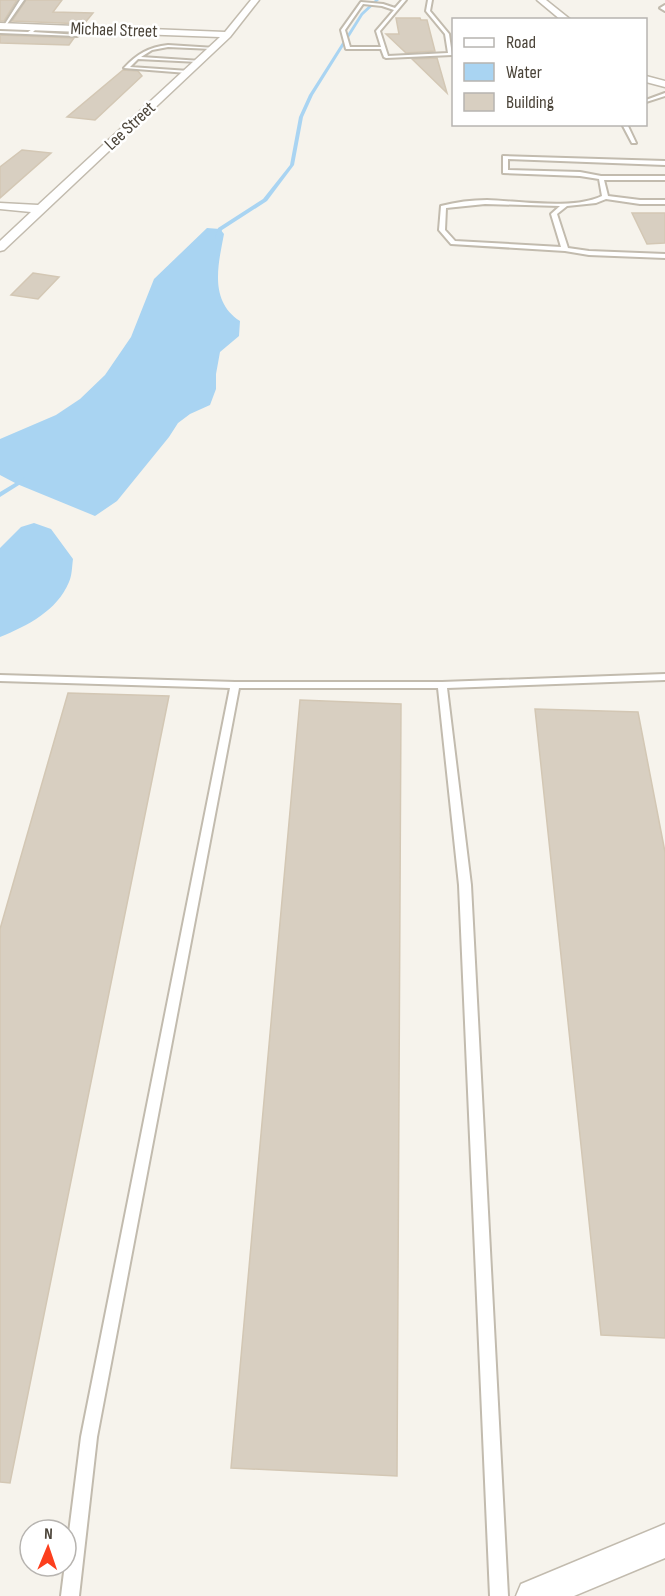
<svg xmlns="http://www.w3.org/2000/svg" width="665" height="1596" font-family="'Sofia Sans Condensed',sans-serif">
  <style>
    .water { fill: #a9d4f2 }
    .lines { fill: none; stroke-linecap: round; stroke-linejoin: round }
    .stream { fill: #a9d4f2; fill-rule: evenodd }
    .building { fill: #d8cfc1; stroke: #d3c7b4; stroke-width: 1.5 }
    .service-casing { stroke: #c2bbae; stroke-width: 4 }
    .minor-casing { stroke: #c2bbae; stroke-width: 3 }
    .service { fill: #fff; fill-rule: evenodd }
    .minor { fill: #fff; fill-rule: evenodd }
    .labels { text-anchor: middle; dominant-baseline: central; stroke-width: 5; stroke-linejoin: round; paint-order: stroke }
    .far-street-label { font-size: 18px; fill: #4b4439; stroke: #fff }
  </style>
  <rect width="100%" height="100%" fill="#f6f3ec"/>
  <!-- water -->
  <path class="water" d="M207,228L220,229L224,234C218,265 209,301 240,321L239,336L220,352L216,374V389L210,405L190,414L178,423L169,437L117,501L95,516L17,484L0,475V439L56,415L80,399L105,375L131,337L154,279Z
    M34,523L51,529L73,559C72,566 72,576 69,582C57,611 27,626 0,637V548L21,527Z"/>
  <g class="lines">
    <!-- stream -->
    <path class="stream" d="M375,0H379L363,15L313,95L303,117L294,165L267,201L222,230L219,239H215L218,228L263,199L290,165L299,117L309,95L361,13Z
      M25,477L28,479L27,480L0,497V492Z"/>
  </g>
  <!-- building -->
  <path class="building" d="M0,0H17L4,21H0Z
    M26,0H62L53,12L93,13L84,24L12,21Z
    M396,18H420L421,20H427L435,51L406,53L386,34H399Z
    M0,35L74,38L69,45L0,43Z
    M437,58L447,93L412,59Z
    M123,70L138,71L142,76L95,120L67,117Z
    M22,150L51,153L0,198V167Z
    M632,213H665V243L647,244Z
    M33,273L59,277L38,299L11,295Z
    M68,693L169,696L10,1483L0,1482V929Z
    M300,700L401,704L397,1476L231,1468Z
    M535,709L638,712L665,852V1338L601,1335Z"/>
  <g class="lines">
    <!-- service casing -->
    <g class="service-casing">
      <path id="service" d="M20,0H24L5,27H3Z
        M402,0H406L380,31L388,56L448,53L445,34L426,11L428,0H432L430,11L449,34L452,55L386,58L384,57L381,49H346L341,30L361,2L383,4L395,8ZM363,4L382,6L394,10L376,31L381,47H350L345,30Z
        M665,5V11L660,8Z
        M35,27L37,28L33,32L79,35L77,36L0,33V31L28,32Z
        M168,45L215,48L213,49L168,47L152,50L141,57L201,61L199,62L138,59L130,67L189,71L187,73L124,68C137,54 149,47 168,45Z
        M665,93V96L646,102V100Z
        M622,124H627L636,143H632Z
        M503,156L665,161V165L508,159V170L580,172L601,176H665V180H604L608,196L640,200H665V204H640L606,199L596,203L567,206L557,214L568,248L589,251L665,254V258L589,255L565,251L451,244L439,230L441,206C456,202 472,200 487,200C519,201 574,210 602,196L599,179L580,176L503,173ZM485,204L560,206L551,214L561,247L455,241L445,230L446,208Z
        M665,674V680L447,688L471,885L508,1596H490L459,885L438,688H239L97,1437L79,1596H61L81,1437L230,688L0,681V675L235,682H442Z"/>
    </g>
    <!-- minor casing -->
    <g class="minor-casing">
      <path id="minor" d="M251,0H259L230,37L4,250L0,251V241L31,212L0,209V203L38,205L220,37L0,29V23L225,32Z
        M537,0H546L571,20H561Z
        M646,76L665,81V87L646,82Z
        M665,1524V1558L574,1596H516L521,1584Z"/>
    </g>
    <!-- service -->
    <use href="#service" class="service"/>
    <!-- minor -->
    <use href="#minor" class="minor"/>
  </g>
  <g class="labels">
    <!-- far-street labels -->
    <g class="far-street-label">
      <text transform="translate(114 30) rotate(2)">Michael Street</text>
      <text transform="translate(130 126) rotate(-43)">Lee Street</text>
    </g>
  </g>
  <!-- legend -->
  <rect x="452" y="18" width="195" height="108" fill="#ffffff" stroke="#b7b4b0" stroke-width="1.5"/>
  <rect x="464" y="38" width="30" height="9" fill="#ffffff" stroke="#b7b4b0" stroke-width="1.5"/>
  <text x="506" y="48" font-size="18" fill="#4b4439">Road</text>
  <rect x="464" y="63" width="30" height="18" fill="#a9d4f2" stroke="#b7b4b0" stroke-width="1.5"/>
  <text x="506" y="78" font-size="18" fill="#4b4439">Water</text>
  <rect x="464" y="93" width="30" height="18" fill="#d8cfc1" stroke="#b7b4b0" stroke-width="1.5"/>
  <text x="506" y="108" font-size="18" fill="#4b4439">Building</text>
  <!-- north arrow -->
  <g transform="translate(48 1548) rotate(2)"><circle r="28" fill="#ffffff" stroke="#b7b4b0" stroke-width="1.5"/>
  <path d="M0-4.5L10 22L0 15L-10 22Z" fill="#fc3f1d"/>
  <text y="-9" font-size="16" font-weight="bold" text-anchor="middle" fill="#4b4439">N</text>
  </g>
</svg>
